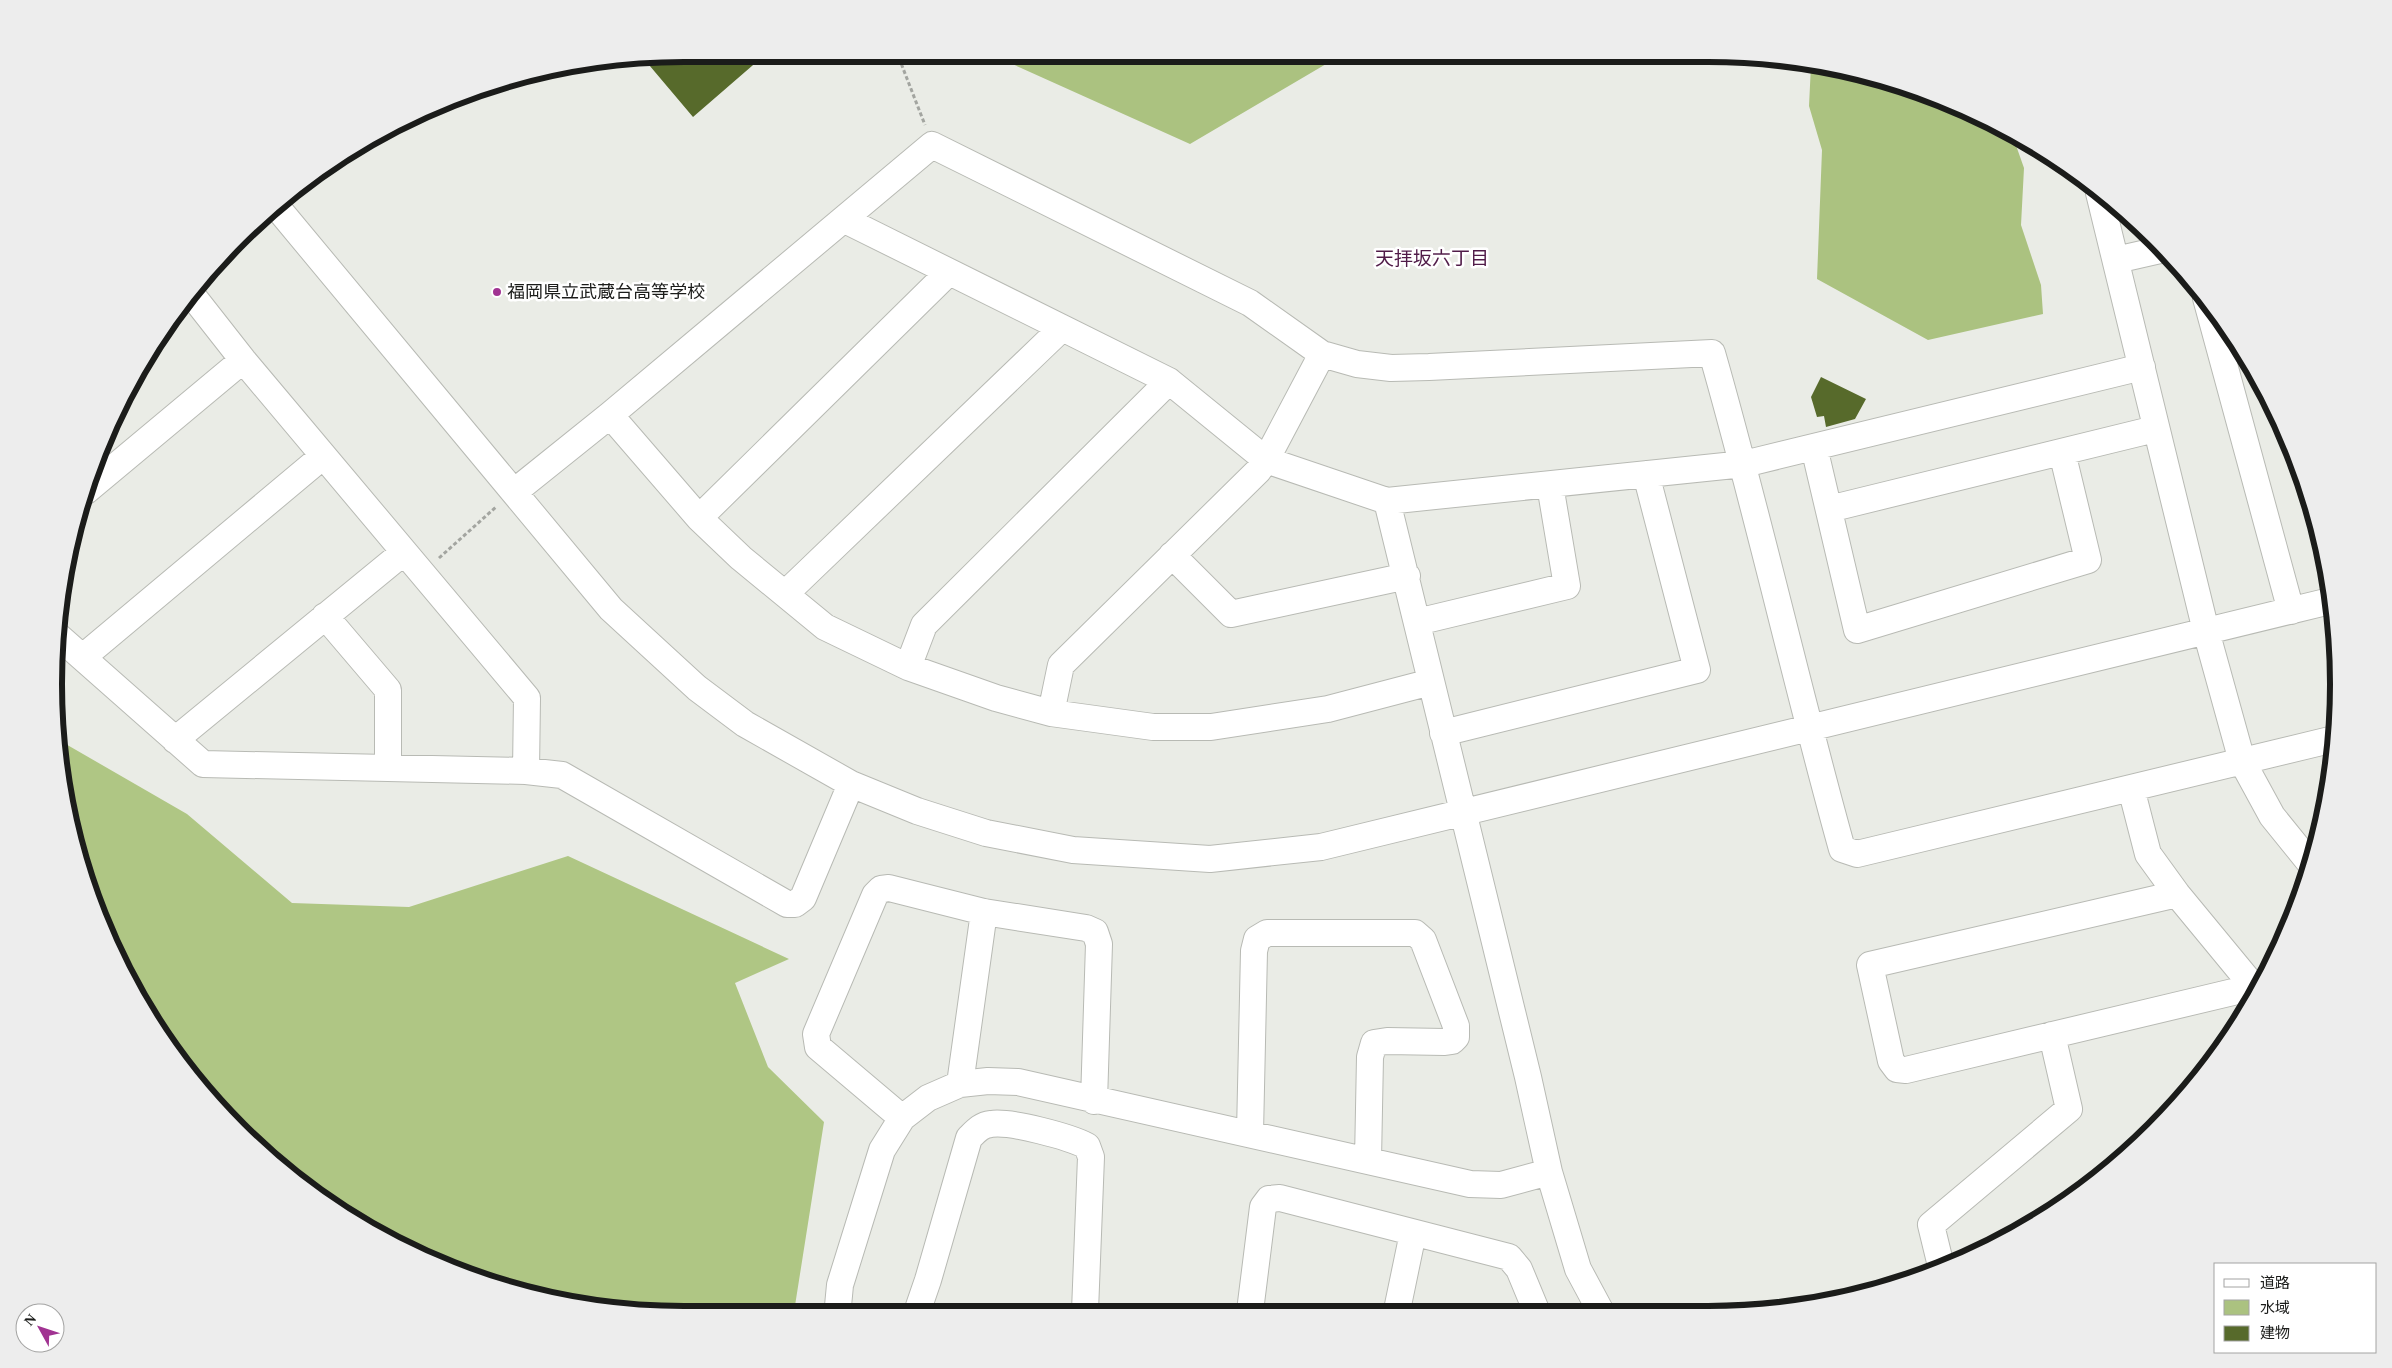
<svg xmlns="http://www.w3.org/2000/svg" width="2392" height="1368" font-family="'Times New Roman','Noto Sans JP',serif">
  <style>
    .forest { fill: #afc684 }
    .water { fill: #abc280 }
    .building { fill: #576a2b }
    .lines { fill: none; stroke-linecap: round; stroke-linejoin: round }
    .minor-casing { stroke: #b8bab4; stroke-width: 28 }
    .path { stroke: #a3a5a0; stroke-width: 3; stroke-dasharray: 4 2.5; stroke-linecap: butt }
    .minor { stroke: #fff; stroke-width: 26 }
    .poi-dot { fill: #a13392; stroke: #fff; stroke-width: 2 }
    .labels { text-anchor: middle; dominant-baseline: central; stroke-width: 5; stroke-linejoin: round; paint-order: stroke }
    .poi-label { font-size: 18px; fill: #1b1c1a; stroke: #fff; text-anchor: start }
    .neighbourhood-label { font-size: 19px; fill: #501b48; stroke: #fff }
    .rim { fill: none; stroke: #1b1c1a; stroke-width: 6 }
  </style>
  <rect width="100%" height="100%" fill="#eaece6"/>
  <!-- forest -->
  <path class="forest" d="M57,739L187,814L292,903L409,907L568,856L789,959L735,983L768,1067L824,1122L794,1312L643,1313L482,1281L369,1230L269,1158L210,1099L138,999L102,925L66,807Z"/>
  <!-- water -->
  <path class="water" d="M1338,57L1190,144L999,58Z
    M1811,65L1871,75L2012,134L2024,168L2021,225L2041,285L2043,314L1928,340L1817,279L1822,150L1809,106Z"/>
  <!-- building -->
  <path class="building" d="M644,59H760L693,117Z
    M1821,377L1866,399L1855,419L1826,427L1824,416L1817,417L1811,397Z"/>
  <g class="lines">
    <!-- minor casing -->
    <g class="minor-casing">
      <path id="minor" d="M2099,193L2206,631L2242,761L2272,816L2310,863
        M276,206L611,609L697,688L745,724L851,784L917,811L986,833L1073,850L1210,859L1321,847L2330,601
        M845,220L1169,381L1266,460L1387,501L1744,464L2142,367
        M2116,260L2160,250
        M192,295L243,360L527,698L526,771
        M2206,298L2291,611
        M610,415L699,518L741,558L825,627L908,667L996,698L1051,713L1153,727H1211L1328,709L1431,682
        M1814,447L1857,630L2088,560L2062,452
        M86,491L243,360
        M514,492L610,415L932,145L1250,303L1322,354L1357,364L1391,368L1429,367L1712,353C1759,517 1796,684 1842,849L1857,854L2334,739
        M1387,501L1528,1077L1549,1172L1578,1269L1600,1310
        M1829,509L2155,429
        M699,518L949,272
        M1172,555L1231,614L1407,576
        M785,594L1062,328
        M325,616L388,690V767
        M1417,622L1567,586L1550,485
        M58,636L203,764L526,771L562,775L787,904H795L803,898L851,784
        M83,657L323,456
        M908,667L924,625L1169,381
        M1051,713L1061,665L1258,471L1266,460L1322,354
        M1443,733L1697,670L1646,474
        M175,740L404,552
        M2131,788L2148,854L2177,894L2257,991
        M2177,894L1870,965L1891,1061L1897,1069L1906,1070L2254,987
        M960,1084L984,912
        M902,1118L818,1047L816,1034L875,895L881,889L889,888L984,912L1086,928L1095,932L1099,944L1094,1101
        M1250,1133L1254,951L1257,939L1267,933H1415L1423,940L1456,1026V1037L1452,1041L1445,1042L1387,1041L1374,1043L1370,1057L1368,1160
        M1941,1266L1931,1225L2069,1109L2052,1035
        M1397,1310L1413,1233
        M1250,1311L1263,1207L1269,1199L1280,1198L1509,1257L1519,1269L1536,1310
        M840,1312L838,1306L840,1285L882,1150L902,1118L928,1098L960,1084L988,1081L1018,1082L1470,1184L1501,1185L1549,1172
        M917,1312L928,1280L969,1138C976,1131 981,1125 991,1124C1011,1121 1070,1137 1087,1146L1091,1157L1085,1311"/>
    </g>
    <!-- path -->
    <path class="path" d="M899,58L925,125
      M439,558L496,507"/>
    <!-- minor -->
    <use href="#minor" class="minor"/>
  </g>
  <!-- markers -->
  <circle class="poi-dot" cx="497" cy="292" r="5"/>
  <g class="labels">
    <!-- poi labels -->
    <g class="poi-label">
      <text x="507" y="292">福岡県立武蔵台高等学校</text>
    </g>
    <!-- neighbourhood labels -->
    <g class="neighbourhood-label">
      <text x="1432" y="258">天拝坂六丁目</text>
    </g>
  </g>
  <!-- crop -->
  <path d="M0 0H2392V1368H0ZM684 62H1708A622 622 0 0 1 2330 684V684A622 622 0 0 1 1708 1306H684A622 622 0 0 1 62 684V684A622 622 0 0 1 684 62Z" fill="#ededed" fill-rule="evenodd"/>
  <path class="rim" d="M684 62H1708A622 622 0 0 1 2330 684V684A622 622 0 0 1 1708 1306H684A622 622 0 0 1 62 684V684A622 622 0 0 1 684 62Z"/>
  <!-- legend -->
  <rect x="2214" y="1263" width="162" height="90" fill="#ffffff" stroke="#a4a4a3"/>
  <rect x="2224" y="1279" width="25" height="8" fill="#ffffff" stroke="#a4a4a3"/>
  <text x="2260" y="1288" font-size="15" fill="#1b1c1a">道路</text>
  <rect x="2224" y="1300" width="25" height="15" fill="#abc280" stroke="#a4a4a3"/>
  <text x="2260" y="1313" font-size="15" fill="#1b1c1a">水域</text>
  <rect x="2224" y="1326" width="25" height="15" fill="#576a2b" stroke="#a4a4a3"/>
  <text x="2260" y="1338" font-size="15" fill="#1b1c1a">建物</text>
  <!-- north arrow -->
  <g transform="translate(40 1328) rotate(310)"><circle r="24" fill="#ffffff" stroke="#a4a4a3"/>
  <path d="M0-4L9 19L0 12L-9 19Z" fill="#a13392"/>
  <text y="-8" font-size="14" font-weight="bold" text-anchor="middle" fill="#1b1c1a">N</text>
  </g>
</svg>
